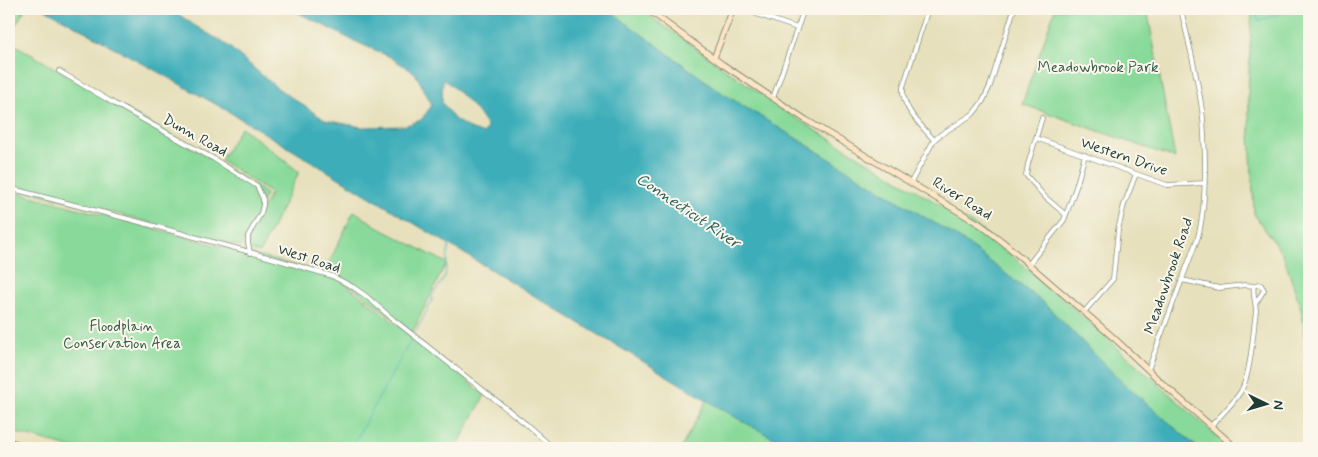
<svg xmlns="http://www.w3.org/2000/svg" width="1318" height="457" font-family="Mynerve,sans-serif">
  <style>
    .green { fill: #89da9a; stroke: #548c67 }
    .water { fill: #3eaeb9; stroke: #2e7676; fill-rule: evenodd }
    .lines { fill: none; stroke-linecap: round; stroke-linejoin: round }
    .stream { stroke: #3eaeb9; stroke-width: 1 }
    .street-casing { stroke: #838e78; stroke-width: 5.5 }
    .secondary-casing { stroke: #838e78; stroke-width: 7 }
    .street { stroke: #fff; stroke-width: 4 }
    .secondary { stroke: #fde5c5; stroke-width: 5 }
    .rail { stroke: #1f3d34; stroke-width: 1 }
    .labels { text-anchor: middle; dominant-baseline: central; stroke-width: 4; stroke-linejoin: round; paint-order: stroke }
    .park-label { font-size: 15px; fill: #345c48; stroke: #fbf7ec }
    .street-label { font-size: 15px; fill: #1f3d34; stroke: #fbf7ec }
    .water-label { font-size: 16px; font-style: italic; fill: #285f5c; stroke: #fbf7ec }
  </style>
  <rect width="100%" height="100%" fill="#fbf7ec"/>
  <filter id="ink" filterUnits="userSpaceOnUse"><feTurbulence type="fractalNoise" baseFrequency=".02" numOctaves="2"/><feDisplacementMap in="SourceGraphic" scale="10" xChannelSelector="R" yChannelSelector="G"/><feConvolveMatrix kernelMatrix="1 2 1 2 8 2 1 2 1" color-interpolation-filters="sRGB"/></filter>
  <filter id="wash" filterUnits="userSpaceOnUse"><feTurbulence type="fractalNoise" baseFrequency=".0096" numOctaves="4" result="noise"/><feDisplacementMap in="SourceGraphic" scale="20" xChannelSelector="R" yChannelSelector="G"/><feGaussianBlur stdDeviation="1.12" result="paint"/><feColorMatrix in="noise" values="0 0 0 0 0 0 0 0 0 0 0 0 0 0 0 0 0 1.4 0 .05"/><feComposite in="paint" operator="in"/></filter>
  <g filter="url(#wash)">
    <rect width="100%" height="100%" fill="#e7e0bc"/>
    <!-- green -->
    <path class="green" d="M9,9H25L9,37Z
      M607,9H640L792,116L980,229L1055,292L1230,448H1198L1121,381L1046,305L962,240L722,93Z
      M1055,9H1147L1175,158L1022,104Z
      M1252,9H1309V361L1301,308L1283,255L1254,214L1248,95Z
      M10,42L227,168L266,194L241,247L91,207L9,186V45Z
      M241,127L270,149L299,172L260,253L244,248L270,193L221,160Z
      M9,190L337,277L485,395L456,448H73L9,431Z
      M354,211L381,229L447,263C440,272 437,284 431,294L412,333L338,275L325,271Z
      M707,400L792,448H681Z"/>
    <!-- water -->
    <path class="water" d="M45,9H171L194,25L227,45L276,87L325,120L362,127L404,126L421,120L432,105L415,73L390,57L352,40L291,9H607L722,93L962,240L1046,305L1121,381L1198,448H792L740,420L226,110ZM443,79C460,92 476,108 487,127L484,134L470,129L454,119L442,102Z"/>
    <g class="lines">
      <!-- stream -->
      <path class="stream" d="M1257,9L1258,21L1296,9
        M415,333L432,301V296L445,277L449,244
        M351,448L412,338"/>
    </g>
  </g>
  <g filter="url(#ink)">
    <g class="lines">
      <!-- street casing -->
      <g class="street-casing">
        <path id="street" d="M742,9L797,28
          M928,9L903,87C901,108 921,125 934,140
          M59,71L115,104L214,159L257,186L263,199V205L261,213L248,236V243L250,253
          M773,98L804,9
          M1042,118L1028,164L1026,175L1045,197L1066,215
          M1036,138L1167,185L1205,183
          M911,182L934,140L940,135L973,114L983,101L990,86L1014,9
          M9,188L136,221L275,259L332,276L353,287L366,296L394,320L526,424L553,448
          M1028,265L1064,220L1076,187L1085,155
          M1182,280L1219,288L1245,285L1254,286C1252,292 1256,304 1256,311C1253,333 1251,373 1241,391C1233,404 1221,415 1211,426
          M1254,286L1258,284L1261,285L1264,290L1256,303
          M1084,312L1113,279L1118,230L1124,205L1136,174
          M1148,370L1198,237C1204,214 1205,189 1205,165C1205,149 1204,134 1203,118C1199,81 1189,45 1181,9"/>
      </g>
      <!-- secondary casing -->
      <g class="secondary-casing">
        <path id="secondary" d="M647,9L722,64L806,120L981,225L1003,242L1114,338L1163,384L1236,448
          M714,58L733,9"/>
      </g>
      <!-- street -->
      <use href="#street" class="street"/>
      <!-- secondary -->
      <use href="#secondary" class="secondary"/>
      <!-- rail -->
      <path class="rail" d="M9,439L44,448"/>
    </g>
  </g>
  <g class="labels">
    <!-- park labels -->
    <g class="park-label">
      <text x="1098" y="68">Meadowbrook Park</text>
      <text x="122" y="327">Floodplain<tspan x="122" dy="17">Conservation Area</tspan></text>
    </g>
    <!-- street labels -->
    <g class="street-label">
      <text transform="translate(195 136) rotate(29)">Dunn Road</text>
      <text transform="translate(1124 157) rotate(19)">Western Drive</text>
      <text transform="translate(962 199) rotate(32)">River Road</text>
      <text transform="translate(309 259) rotate(18)">West Road</text>
      <text transform="translate(1169 276) rotate(-71)">Meadowbrook Road</text>
    </g>
    <!-- water labels -->
    <g class="water-label">
      <text transform="translate(688 211) rotate(34)">Connecticut River</text>
    </g>
  </g>
  <!-- margin -->
  <rect width="1318" height="457" fill="none" stroke="#fbf7ec" stroke-width="30"/>
  <!-- north arrow -->
  <g transform="translate(1266 404) rotate(95)" stroke="#fbf7ec" stroke-width="4" paint-order="stroke">
  <path d="M0-4L9 19L0 12L-9 19Z" fill="#1f3d34"/>
  <text y="-8" font-size="14" font-weight="bold" text-anchor="middle" fill="#1f3d34">N</text>
  </g>
</svg>
